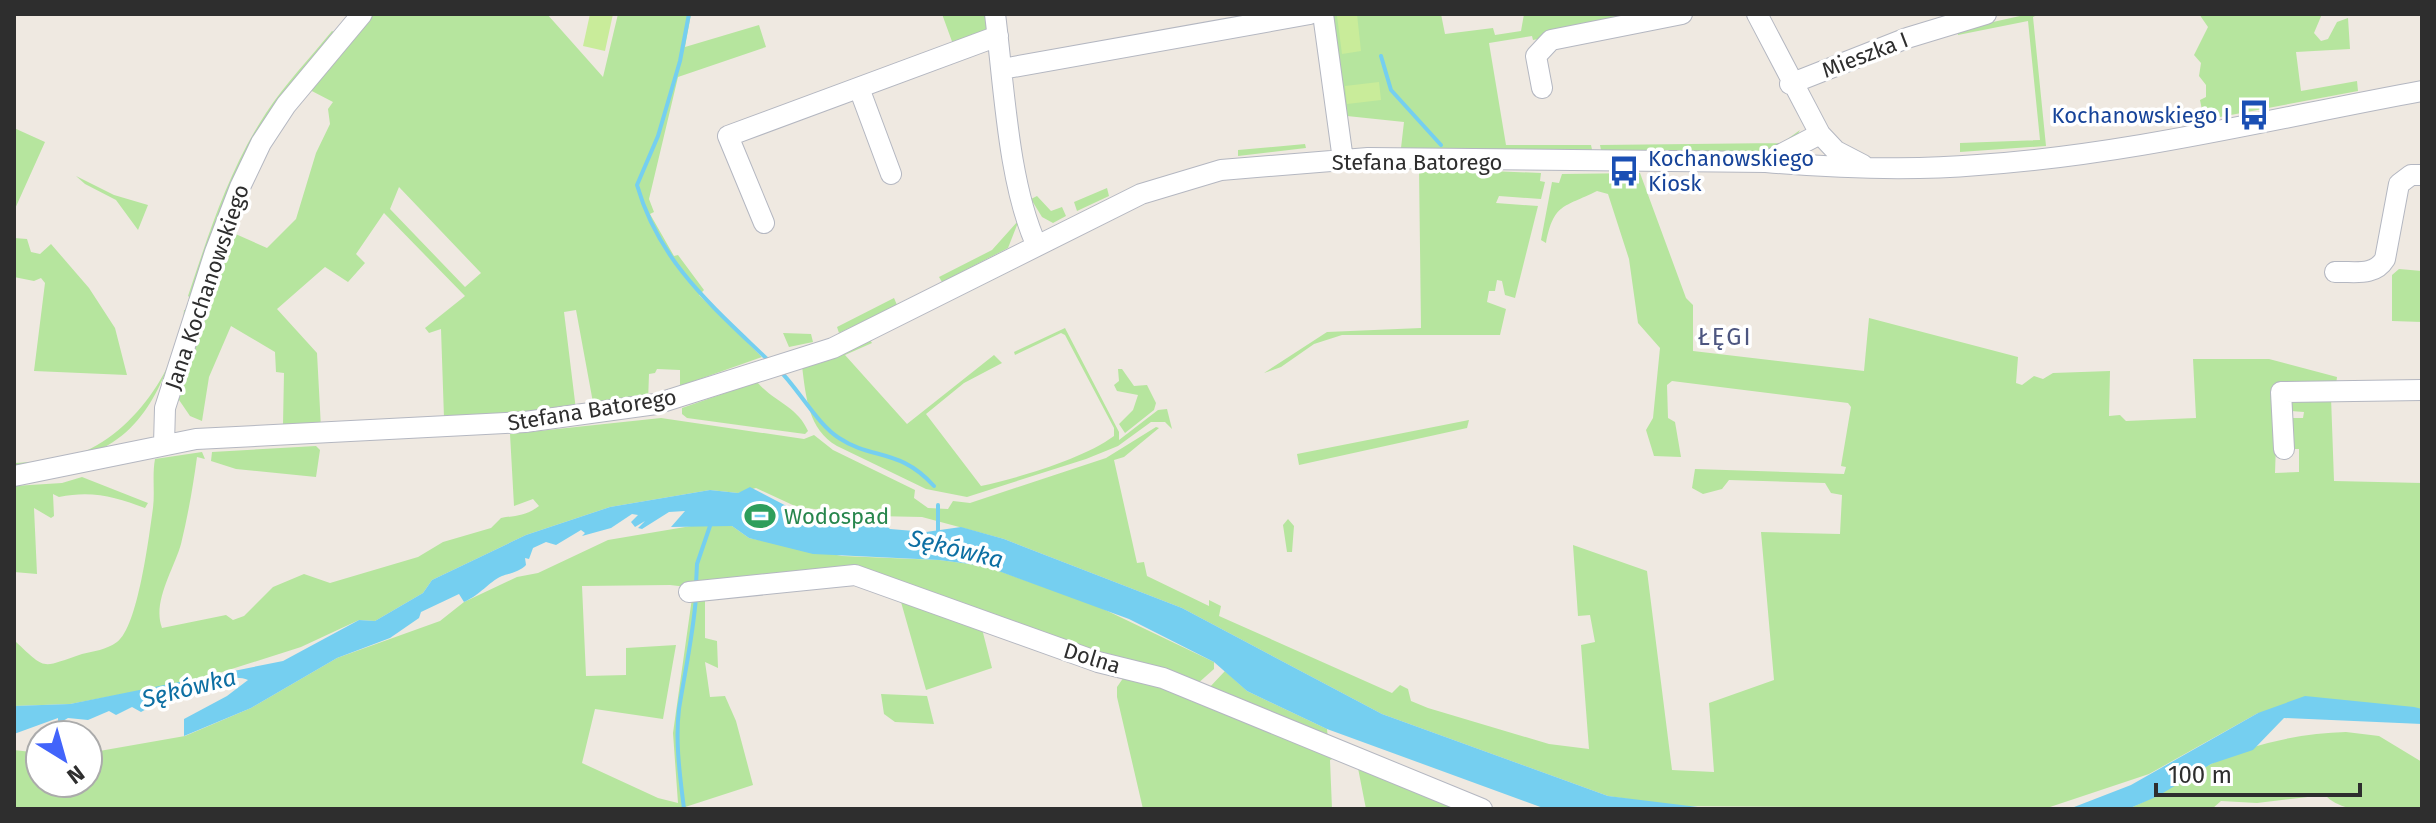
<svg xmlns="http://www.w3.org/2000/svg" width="2436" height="823" font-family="'Fira Sans',sans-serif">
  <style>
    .green { fill: #b6e59e; fill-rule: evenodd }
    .pitch { fill: #c9ec9a }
    .water { fill: #75cff0 }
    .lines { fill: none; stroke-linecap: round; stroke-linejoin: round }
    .stream { stroke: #75cff0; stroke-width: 4 }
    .minor-casing { stroke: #b4b7c1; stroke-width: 22 }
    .minor { stroke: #fff; stroke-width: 20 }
    .labels { text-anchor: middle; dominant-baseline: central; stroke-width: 7; stroke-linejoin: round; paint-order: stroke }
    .street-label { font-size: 22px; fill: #2e2e2e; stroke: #fff }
    .transit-label { font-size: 22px; fill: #164399; stroke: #fff; text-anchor: end }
    .leisure-label { font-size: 22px; fill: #27864d; stroke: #fff; text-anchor: start }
    .neighbourhood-label { font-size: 24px; letter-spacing: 2px; fill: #4d5680; stroke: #fff }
    .water-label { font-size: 24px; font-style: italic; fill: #0d6fa3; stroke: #fff }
  </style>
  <rect width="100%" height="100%" fill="#efe9e1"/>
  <!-- green -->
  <path class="green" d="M369,14H547L603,77L618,14H691L685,47L759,25L766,47L678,77L649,199L654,212L650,214L674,256L678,255L704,290L699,295L762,357L680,386V370L657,369L655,373L649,374L648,402L594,408L576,310L564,312L576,410L444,418L441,329L429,333L425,328L465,296L384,213L356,254L365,263L348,282L325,267L277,309L317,353L321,428L283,425L284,373L276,372L275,352L231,326L209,377L202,421L190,416L177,397L231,232L267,248L296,219L316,153L330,124L328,109L333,102L308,89ZM399,187L481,273L465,287L390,209Z
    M942,14H991L993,28L954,47Z
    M1332,14H1441L1445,34L1493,28L1495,35L1521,31L1524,14H1633L1635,21L1533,40L1532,36L1489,43L1506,145H1591L1593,154L1401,148L1404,122L1347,116Z
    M2029,14H2039L2033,17L2046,146L1960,152V143L2040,140L2028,21L1958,35L1957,30Z
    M2199,14H2322L2314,33L2321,41L2328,39L2337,22L2348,18L2350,49L2296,52L2301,91L2357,81L2358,91L2204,120L2200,100L2206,97V85L2199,76L2201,63L2194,55L2208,27Z
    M332,31L336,33L283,96L192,299L188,296C209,233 229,169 266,113C285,84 310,58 332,31Z
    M14,128L45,142L14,211Z
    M1800,130L1796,137L1772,153L1602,155L1600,145L1782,143Z
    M1305,144L1306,148L1238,156V150Z
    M1419,168L1541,173L1540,181L1545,182L1541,199L1499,196L1496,203L1538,206L1515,298L1505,295L1502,281L1497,280L1495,291H1489L1487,302L1506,309L1500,335H1342L1314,344L1281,367L1264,373L1327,332L1421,328Z
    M1640,173L1686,298L1693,305V351L1864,371L1869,318L2018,357L2016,383L2022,385L2034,376L2043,379L2053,373L2110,371L2109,416L2120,415L2126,421L2196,418L2193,359H2269L2337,377L2336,385H2278L2275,473L2299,472V449H2291L2292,418H2303L2304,412L2291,411L2288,404L2294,397H2331L2334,481L2422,483V709L2258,713L2149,774L2044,809L1674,806L1608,796L1382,714L1182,608L1004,539L922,517L875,516L797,507L756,488L738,493L710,490L610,507L526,535L432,580L423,593L375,621L359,620L301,647L197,680L70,704L14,706V640C47,671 40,668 82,654C94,651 106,650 117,642C138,627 149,536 153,508C155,492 152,475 155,459L202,452L205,459L197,457C193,487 188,515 181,544C174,569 152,602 162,628L226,615L233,620L244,616L273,587L304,574L330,583L418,557L443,542L491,528L501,518C517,515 524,517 539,506L533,499L514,506L510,434L661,418L804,439L814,435L833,450L915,490L914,498L928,508L948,509L953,501L970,503L1106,458L1156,427L1159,428L1124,457L1114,460L1137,563L1144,562L1147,576L1209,606V600L1221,606L1219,616L1392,693L1400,685L1408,689L1411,701L1428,708L1549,744L1589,749L1581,645L1595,642L1590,615L1578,616L1573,545L1647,571L1672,770L1714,772L1709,703L1774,680L1761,532L1840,534L1842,495L1831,493L1825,483L1729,480L1722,489L1703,494L1692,488L1695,469L1844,474L1846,467L1841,466L1851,407L1848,403L1672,381L1667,385L1668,418L1675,422L1681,457L1654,456L1646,430L1653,418L1660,348L1638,323L1629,259L1608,194L1597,191C1563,208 1554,203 1546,243L1541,240L1552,182L1559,183L1562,174Z
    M76,176L114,195L148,205L138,230L116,200L85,184Z
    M1107,188L1109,196L1077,211L1074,202Z
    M1037,196L1051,211L1062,207L1066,216L1053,223L1042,217L1031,199Z
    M1019,220L1008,248L942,282L939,277L992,250Z
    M14,238L27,239L31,252L40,254L51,244L89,288L115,328L127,375L34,371L45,283L41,278L34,281L14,277Z
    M2399,269L2422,271V322L2392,321V275Z
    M894,298L897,305L839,333L837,327Z
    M184,310H187C169,366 153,429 92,453C69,463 39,464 14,469V463C30,462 48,462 64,458C125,446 180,370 184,310Z
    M1065,328L1119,432V440L1158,410L1167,409L1172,429L1165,422H1151L1118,446L1086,459L967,497L926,489L837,446C808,429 806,397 802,366L870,340L872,343L845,355L907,424L994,355L1002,363L964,383L926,414L981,486C1018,478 1083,459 1114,436V428L1065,335L1061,333L1015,355L1014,352Z
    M783,333L811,334L813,342L789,347Z
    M1118,369H1122L1134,386L1147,385L1156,403L1154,410L1125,433L1119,424L1133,410L1138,395L1117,391L1114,385L1119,381Z
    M757,382C774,402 797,406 808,431L805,434L687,418L682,414V408Z
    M1469,420L1467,428L1299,465L1297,454Z
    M316,446L320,450L316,477L236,469L211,461L212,452Z
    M82,477L148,503L145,508C116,497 92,490 59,497L53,494L54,516L51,518L34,508L37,574L14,572V486L62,483Z
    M1288,519L1294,526L1292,552H1287L1283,525Z
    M697,525L732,526L749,538L842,556L939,560L985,566L1097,606L1214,662V669L1196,685L857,572L705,589L670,585L582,586L586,676L626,675V648L676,645L663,719L595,709L582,763L658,798L678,803L673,733L692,598L705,596V638L717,641L718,668L705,662L710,697L725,696L736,721L753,785L679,809H14V750L40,753V783H88V753L185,736L251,708L337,658L440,621L464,602L517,577L538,573L608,540Z
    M899,595L981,625L992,668L926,690Z
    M1225,671L1247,691L1327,729L1328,740L1208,689Z
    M1126,674L1339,756L1330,760L1332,809H1143L1117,697V687Z
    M881,694L927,696L934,724L895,722L884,714Z
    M2346,732L2379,736L2422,762V809C2392,809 2347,818 2325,795L2257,803L2221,801L2212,809H2128C2157,797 2181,779 2209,765C2250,744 2301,733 2346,732Z
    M1357,763L1470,809H1366Z"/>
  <!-- pitch -->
  <path class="pitch" d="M590,14H613L605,51L583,46Z
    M1357,14L1361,51L1342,54L1337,16Z
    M1379,82L1381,100L1347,104L1345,86Z"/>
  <!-- water -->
  <path class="water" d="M750,487L798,512L882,522L890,529L926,532L961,527L1004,539L1182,608L1382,714L1608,796L1714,809H1546L1327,729L1247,691L1214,662L1129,619L985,566L939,560L813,554L749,538L732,526L671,527L685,511L669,512L642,529L638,528L645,521L635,527L631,522L638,515L632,514L611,528L582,536L585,533L581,530L556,545L546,542L533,548L529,559L525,558L526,565C520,572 507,574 502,576C487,583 482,594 464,602L459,594L421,612L419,618L390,638L337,658L251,708L184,736V719L227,696L248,680C225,669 162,701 141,712L132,707L116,715L109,711L88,720L68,718L58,724V718L14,734V706L70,704L283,661L359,620L375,621L423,593L432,580L526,535L610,507L710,490L738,493Z
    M2305,696L2414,707L2422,709V724L2284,718L2253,750L2211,764L2158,796L2128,809H2069L2131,785L2258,713Z"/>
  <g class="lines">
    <!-- stream -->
    <path class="stream" d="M689,14L680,61L658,136L637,185C659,262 712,306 768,360
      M1381,56L1391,90L1441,145
      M780,371C799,390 818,425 839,438C872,460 900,448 934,486
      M938,535V505
      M696,585L697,564L711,523
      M684,809C680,776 675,742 679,709C685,671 693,636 696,597"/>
    <!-- minor casing -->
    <g class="minor-casing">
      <path id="minor" d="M995,14C1004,84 1008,184 1037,246
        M1323,14L1343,160
        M1757,14L1820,134L1836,151L1863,165
        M1002,69L1310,14
        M1790,84L1907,38L1986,14
        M859,88L891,174
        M1542,88L1536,56L1551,40L1682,14
        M1766,162L1820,134
        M764,223L728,136L998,36
        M2335,272C2354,271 2374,277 2385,259L2399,184L2411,175H2422
        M164,444L165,408L215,252L240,187L261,143L286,105L362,14
        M2284,449L2281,392L2422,390
        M14,476L196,439L525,422L656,404L833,348L1141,194L1221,170L1368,158L1766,162C1836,168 1908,171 1978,165C2127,155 2275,118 2422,91
        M689,592L855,575L1098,662L1163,678L1482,809"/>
    </g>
    <!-- minor -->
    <use href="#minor" class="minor"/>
  </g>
  <!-- icons -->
  <defs>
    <g id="bus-bare" transform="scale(2.4)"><path d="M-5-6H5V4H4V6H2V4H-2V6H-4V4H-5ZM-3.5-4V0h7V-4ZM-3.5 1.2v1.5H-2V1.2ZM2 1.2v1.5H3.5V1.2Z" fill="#1a4fb4" stroke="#fff" stroke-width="2.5" paint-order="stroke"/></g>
    <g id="stadium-bare" transform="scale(2.4)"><path d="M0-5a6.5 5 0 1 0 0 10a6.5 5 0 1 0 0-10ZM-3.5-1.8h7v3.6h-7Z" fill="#2e9e5b" stroke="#fff" stroke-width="2.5" paint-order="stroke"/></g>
  </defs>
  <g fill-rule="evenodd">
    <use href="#bus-bare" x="2254" y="115"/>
    <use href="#bus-bare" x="1624" y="171"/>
    <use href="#stadium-bare" x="760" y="516"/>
  </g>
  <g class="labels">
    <!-- street labels -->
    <g class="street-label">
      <text transform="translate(1865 55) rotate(-21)">Mieszka I</text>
      <text x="1417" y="162">Stefana Batorego</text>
      <text transform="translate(207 287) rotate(-71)">Jana Kochanowskiego</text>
      <text transform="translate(592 410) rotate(-9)">Stefana Batorego</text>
      <text transform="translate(1092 658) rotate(17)">Dolna</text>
    </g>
    <!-- transit labels -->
    <g class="transit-label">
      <text x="2230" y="115">Kochanowskiego I</text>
      <text x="1648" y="158" text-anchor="start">Kochanowskiego<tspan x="1648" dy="25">Kiosk</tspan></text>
    </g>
    <!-- leisure labels -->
    <g class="leisure-label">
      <text x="784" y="516">Wodospad</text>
    </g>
    <!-- neighbourhood labels -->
    <g class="neighbourhood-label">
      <text x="1725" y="337">ŁĘGI</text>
    </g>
    <!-- water labels -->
    <g class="water-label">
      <text transform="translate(956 549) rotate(14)">Sękówka</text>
      <text transform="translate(189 688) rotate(-14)">Sękówka</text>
    </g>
  </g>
  <!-- border -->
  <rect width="2436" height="823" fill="none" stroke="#2e2e2e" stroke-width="32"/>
  <!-- north arrow -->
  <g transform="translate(64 759) rotate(143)"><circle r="38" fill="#ffffff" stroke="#ababab" stroke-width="2"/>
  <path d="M0-6L14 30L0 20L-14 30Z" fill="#4264fb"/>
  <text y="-12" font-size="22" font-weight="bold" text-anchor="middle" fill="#2e2e2e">N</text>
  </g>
  <!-- scale -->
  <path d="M2156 783v12h204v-12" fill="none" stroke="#2e2e2e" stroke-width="4"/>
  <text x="2168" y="783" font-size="24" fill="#2e2e2e" stroke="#ffffff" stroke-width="6" paint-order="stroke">100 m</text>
</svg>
